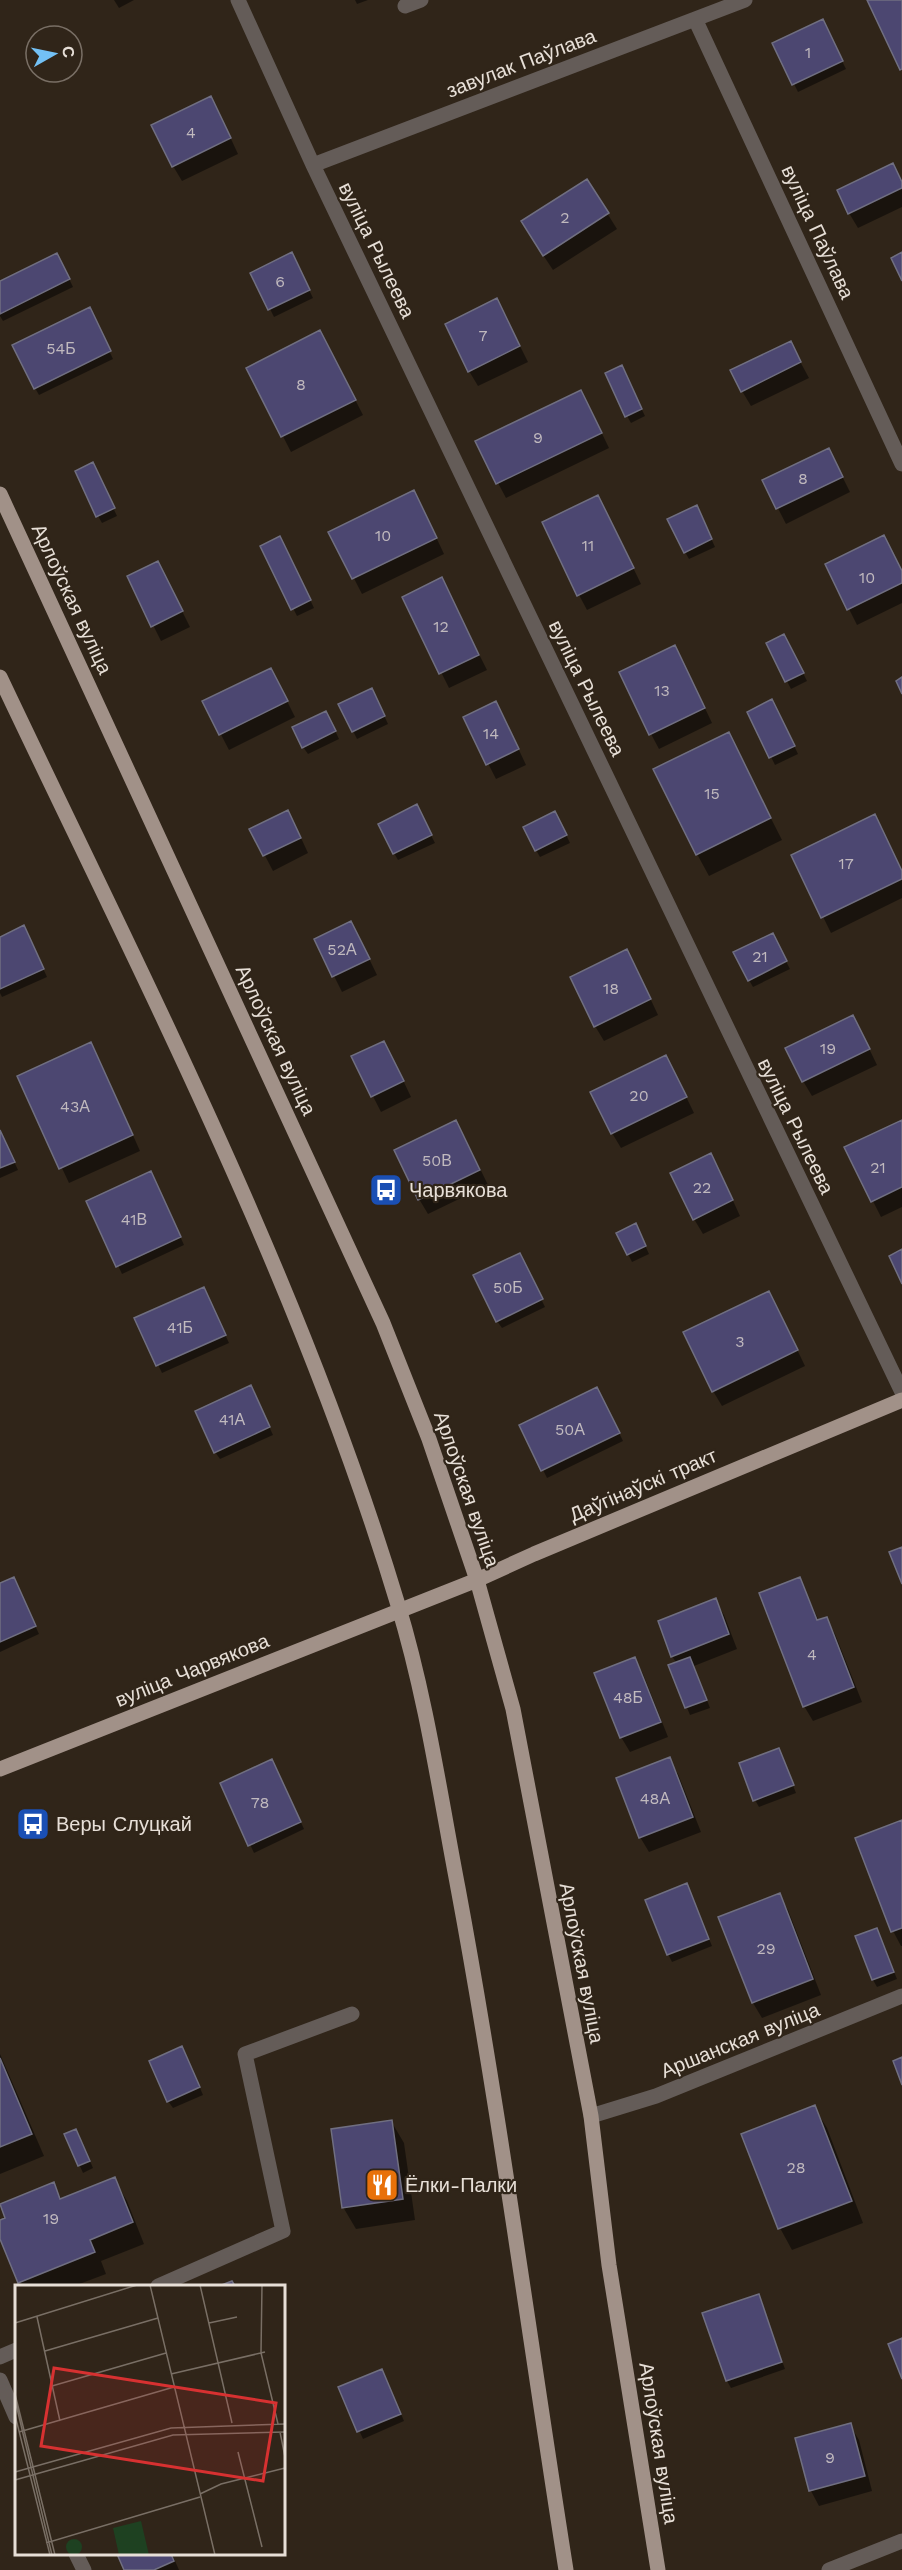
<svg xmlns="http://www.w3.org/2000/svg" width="902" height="2570" font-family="'Work Sans',sans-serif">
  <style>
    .shadow { fill: #0007 }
    .building { fill: #4c4771; stroke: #706f81; stroke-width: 1.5 }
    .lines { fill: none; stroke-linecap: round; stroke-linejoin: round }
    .minor { stroke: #645c58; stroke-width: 15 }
    .major { stroke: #a19188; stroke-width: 15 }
    .labels { text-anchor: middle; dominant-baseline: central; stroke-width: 4.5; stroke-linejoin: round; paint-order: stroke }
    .number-label { font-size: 16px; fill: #c0b9be }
    .street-label { font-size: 20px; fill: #e7dfd7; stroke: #302519 }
    .poi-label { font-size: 20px; fill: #e7dfd7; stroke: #302519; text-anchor: start }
    .inset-road { fill: none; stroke: #796f65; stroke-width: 1.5 }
    .view { fill: #d73131; fill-opacity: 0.15; stroke: #d73131; stroke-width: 3 }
    .inset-edge { fill: none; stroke: #e7dfd7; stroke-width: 3 }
  </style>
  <rect width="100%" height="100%" fill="#302519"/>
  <!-- shadow -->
  <path class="shadow" d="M114,0H134L119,8Z
    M355,0H368L357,4Z
    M826,29L846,69L798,92L774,44Z
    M219,113L238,154L182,181L173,166Z
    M892,165L902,182V207L858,228L849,213Z
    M587,181L617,229L553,270L531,237Z
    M295,261L313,298L274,317L252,273Z
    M61,262L73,287L3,321L0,316V283Z
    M497,300L528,362L478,386L469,371Z
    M93,316L113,359L39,395L35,388Z
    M790,343L809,378L751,406L742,391Z
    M328,347L363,415L291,452L248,368Z
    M625,375L645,416L631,423L627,416Z
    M589,407L609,448L506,498L498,483Z
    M829,450L850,492L786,524L764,481Z
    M96,472L117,516L102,523L98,516Z
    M422,507L444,554L362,594L330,532Z
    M606,512L641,584L587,610L579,595Z
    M700,514L715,547L689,559L685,552Z
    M284,545L314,608L297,616L262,547Z
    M158,563L190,627L161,641L129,577Z
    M827,565L902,572V603L857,625Z
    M441,579L487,670L449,688L404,598Z
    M788,643L807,681L791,689L768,644Z
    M683,662L712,723L659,749L651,734Z
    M279,685L295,717L229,750L204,702Z
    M376,698L388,724L357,739L340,705Z
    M776,708L798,754L775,765L749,712Z
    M465,718H504L526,765L496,779Z
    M330,720L339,739L308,754L303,747Z
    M728,734L782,840L709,876L697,854Z
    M420,814L435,843L398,860L394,853Z
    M559,820L570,843L540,857L536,850Z
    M296,827L308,853L273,871L251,829Z
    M883,831L902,871V898L831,933L793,856Z
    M28,935L47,977L2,997L0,993V938Z
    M359,938L377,975L342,992L316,940Z
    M776,942L790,969L753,987L749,980Z
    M635,966L658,1015L604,1041L595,1026Z
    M861,1032L877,1065L812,1096L803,1081Z
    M353,1057H392L411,1097L381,1112Z
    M99,1059L140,1151L69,1183L19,1077Z
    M674,1072L694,1113L621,1148L612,1133Z
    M902,1121V1207L881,1217L846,1148Z
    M0,1132L18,1170L0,1178Z
    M464,1136L488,1185L428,1214L419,1199Z
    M719,1170L740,1216L703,1234L694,1219Z
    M155,1180L184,1245L122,1274L88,1201Z
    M639,1232L649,1254L632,1262L618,1234Z
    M523,1262L545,1307L502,1328L497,1321Z
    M207,1296L229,1343L162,1373L136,1319Z
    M777,1308L805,1366L722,1406L713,1391Z
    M254,1394L273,1435L220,1459L215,1452Z
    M601,1396L623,1441L547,1478L521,1426Z
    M800,1579L819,1621L827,1619L835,1634L862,1702L813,1721L804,1706Z
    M0,1585L17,1586L39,1634L0,1652Z
    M715,1600L724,1615L737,1649L694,1666L710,1708L690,1715L670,1666L677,1664L672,1656Z
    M635,1658L643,1674L668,1737L630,1752L621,1737Z
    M779,1750L796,1793L759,1807L755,1800Z
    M669,1759L678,1774L701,1832L649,1852L640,1837Z
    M276,1768L304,1829L254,1853L222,1784Z
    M902,1821V1946H901L893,1931Z
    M690,1892L712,1946L672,1962L668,1954Z
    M779,1895L788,1910L821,1995L762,2018L753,2003L720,1918Z
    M877,1930L897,1979L877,1987L873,1980Z
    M0,2054L44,2156L0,2174Z
    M186,2055L203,2095L173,2108L168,2101Z
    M814,2107L827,2128L863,2223L792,2250L780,2228L743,2135Z
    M391,2121L404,2143L415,2220L356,2229L343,2207Z
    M66,2135L80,2138L93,2168L83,2173Z
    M114,2179L127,2201L144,2244L101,2261L106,2274L74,2286H22L0,2235V2222L53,2184L62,2200Z
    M758,2296L785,2369L731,2388L727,2381Z
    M386,2378L404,2421L363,2439L340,2388Z
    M850,2425L859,2440L872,2491L819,2506L811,2491L796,2439Z
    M119,2554H172L179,2570H126Z"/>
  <!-- building -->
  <path class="building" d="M867,0H902V69L900,70Z
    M823,19L843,61L792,85L772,43Z
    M211,96L231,138L172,167L151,125Z
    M893,163L902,182V188L848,214L837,190Z
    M587,179L609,213L543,256L521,221Z
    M292,252L310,290L268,310L250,273Z
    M902,252V281L891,258Z
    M57,253L70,279L0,314V281Z
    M497,298L520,346L468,372L445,324Z
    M90,307L111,351L34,389L12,345Z
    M320,330L356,400L281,437L246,368Z
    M791,341L801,362L741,392L730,370Z
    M622,365L642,409L625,417L605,373Z
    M581,390L602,433L496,484L475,441Z
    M829,448L843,477L776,509L762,480Z
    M93,462L115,508L96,517L75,471Z
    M414,490L437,538L352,579L328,532Z
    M598,495L634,568L577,596L542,522Z
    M697,505L712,539L684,553L667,519Z
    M884,535L902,571V583L847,610L825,564Z
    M280,536L311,600L291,610L260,546Z
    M158,561L183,611L151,627L127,576Z
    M442,577L479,655L439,674L402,597Z
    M784,634L804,673L785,682L766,643Z
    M675,645L705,708L649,735L619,672Z
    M271,668L288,701L219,735L202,701Z
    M902,677V694L896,681Z
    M372,688L385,716L352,732L338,704Z
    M772,699L795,746L769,758L747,712Z
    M496,701L519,749L486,765L463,717Z
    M326,711L336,731L302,748L292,727Z
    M729,732L771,818L696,855L653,769Z
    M417,804L432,835L393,854L378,824Z
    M288,810L301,838L263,856L249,829Z
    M555,811L567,835L535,851L523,827Z
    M875,814L902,871V879L821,918L791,855Z
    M351,921L370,959L332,977L314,939Z
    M24,925L44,969L0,989V937Z
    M773,933L787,961L748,981L733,952Z
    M627,949L651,999L594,1027L570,977Z
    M853,1015L870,1049L802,1082L785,1048Z
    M384,1041L404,1081L371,1097L351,1056Z
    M91,1042L133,1135L59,1169L17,1076Z
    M666,1055L687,1097L611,1134L590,1092Z
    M456,1120L480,1170L418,1200L394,1150Z
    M902,1120V1187L871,1202L844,1147Z
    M0,1130L15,1162L0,1168Z
    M711,1153L733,1200L693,1220L670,1173Z
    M151,1171L181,1237L116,1267L86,1201Z
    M636,1223L646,1246L627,1255L616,1233Z
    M902,1249V1284L889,1256Z
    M520,1253L543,1299L496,1322L473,1275Z
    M204,1287L226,1335L156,1366L134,1318Z
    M769,1291L798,1350L712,1392L683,1332Z
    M251,1385L270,1427L214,1453L195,1411Z
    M597,1387L620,1433L541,1471L519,1425Z
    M902,1547V1584L889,1552Z
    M14,1577L36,1626L0,1642V1583Z
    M800,1577L817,1620L827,1617L854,1687L803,1707L759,1593Z
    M716,1598L729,1634L671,1657L658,1621Z
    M635,1657L661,1722L620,1738L594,1673Z
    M690,1657L707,1700L685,1708L668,1665Z
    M779,1748L794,1785L753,1801L739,1763Z
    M670,1757L693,1817L639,1838L616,1778Z
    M272,1759L301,1822L248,1846L220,1783Z
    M902,1820V1928L891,1932L855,1838Z
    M687,1883L709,1939L667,1955L645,1900Z
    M780,1893L813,1979L752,2003L718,1917Z
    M877,1928L894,1972L872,1980L855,1936Z
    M182,2046L200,2087L167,2102L149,2061Z
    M902,2057V2085L893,2061Z
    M0,2058L32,2134L0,2147Z
    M815,2105L852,2201L778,2229L741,2134Z
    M392,2120L403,2199L342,2208L331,2129Z
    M76,2129L90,2161L78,2166L64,2134Z
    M115,2177L133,2222L90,2240L95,2252L18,2283L0,2239V2220L5,2218L0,2204L54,2182L60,2199Z
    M232,2281L235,2286H219Z
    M759,2294L782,2362L726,2381L702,2313Z
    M902,2338V2379L888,2344Z
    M382,2369L401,2414L357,2432L338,2387Z
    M851,2423L865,2476L809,2491L795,2438Z
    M117,2554H171L174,2561L154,2570H124Z"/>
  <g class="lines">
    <!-- minor -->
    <path class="minor" d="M238,0L313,165L902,1392
      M405,6L421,0
      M695,19L902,464
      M313,165L745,0
      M591,2116L656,2096L902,1996
      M158,2286L283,2231L245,2054L352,2014
      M0,2357L16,2350
      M0,2380L16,2417
      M76,2554L84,2570
      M829,2570L902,2541"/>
    <!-- major -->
    <path class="major" d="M0,494L383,1323L429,1439L477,1580L513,1709L591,2116L609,2265L658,2570
      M0,677C144,981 301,1282 398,1605C426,1697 440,1794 458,1888C500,2114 530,2343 566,2570
      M0,1769L477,1580L534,1554L902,1400"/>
  </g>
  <!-- icons -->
  <defs>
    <g id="bus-square" transform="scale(1.725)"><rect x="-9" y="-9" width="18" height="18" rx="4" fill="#1a4fb4" stroke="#302519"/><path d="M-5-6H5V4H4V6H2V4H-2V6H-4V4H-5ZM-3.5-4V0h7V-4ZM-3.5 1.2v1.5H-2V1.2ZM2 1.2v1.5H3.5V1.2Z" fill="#fff"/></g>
    <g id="restaurant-square" transform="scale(1.725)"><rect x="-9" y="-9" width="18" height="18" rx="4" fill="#e8710a" stroke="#302519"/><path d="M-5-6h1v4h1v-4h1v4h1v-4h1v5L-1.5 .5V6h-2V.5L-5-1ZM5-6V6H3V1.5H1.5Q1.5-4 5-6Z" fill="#fff"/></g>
  </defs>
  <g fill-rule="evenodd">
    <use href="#bus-square" x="386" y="1190"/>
    <use href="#bus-square" x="33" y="1824"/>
    <use href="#restaurant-square" x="382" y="2185"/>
  </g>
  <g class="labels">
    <!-- number labels -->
    <g class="number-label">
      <text x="808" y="52">1</text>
      <text x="191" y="132">4</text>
      <text x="565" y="217">2</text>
      <text x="280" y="281">6</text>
      <text x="483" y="335">7</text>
      <text x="61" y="348">54Б</text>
      <text x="301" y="384">8</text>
      <text x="538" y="437">9</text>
      <text x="803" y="478">8</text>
      <text x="383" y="535">10</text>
      <text x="588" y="545">11</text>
      <text x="867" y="577">10</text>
      <text x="441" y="626">12</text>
      <text x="662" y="690">13</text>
      <text x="491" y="733">14</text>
      <text x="712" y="793">15</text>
      <text x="846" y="863">17</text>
      <text x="342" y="949">52А</text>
      <text x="760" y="956">21</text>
      <text x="611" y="988">18</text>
      <text x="828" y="1048">19</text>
      <text x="639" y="1095">20</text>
      <text x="75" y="1106">43А</text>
      <text x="437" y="1160">50В</text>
      <text x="878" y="1167">21</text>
      <text x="702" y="1187">22</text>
      <text x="134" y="1219">41В</text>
      <text x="508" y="1287">50Б</text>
      <text x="180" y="1327">41Б</text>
      <text x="740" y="1341">3</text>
      <text x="232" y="1419">41А</text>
      <text x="570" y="1429">50А</text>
      <text x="812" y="1654">4</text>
      <text x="628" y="1697">48Б</text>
      <text x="655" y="1798">48А</text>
      <text x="260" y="1802">78</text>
      <text x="766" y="1948">29</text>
      <text x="796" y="2167">28</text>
      <text x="51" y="2218">19</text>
      <text x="830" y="2457">9</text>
    </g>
    <!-- street labels -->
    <g class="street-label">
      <text transform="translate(521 63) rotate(-21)">завулак Паўлава</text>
      <text transform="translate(818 232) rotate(65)">вуліца Паўлава</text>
      <text transform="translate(377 250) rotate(64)">вуліца Рылеева</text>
      <text transform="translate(72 599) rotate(65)">Арлоўская вуліца</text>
      <text transform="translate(587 688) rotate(64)">вуліца Рылеева</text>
      <text transform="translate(276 1040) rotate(65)">Арлоўская вуліца</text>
      <text transform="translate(796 1126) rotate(64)">вуліца Рылеева</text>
      <text transform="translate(643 1485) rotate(-23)">Даўгінаўскі тракт</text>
      <text transform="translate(467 1489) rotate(71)">Арлоўская вуліца</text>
      <text transform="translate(192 1670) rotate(-22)">вуліца Чарвякова</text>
      <text transform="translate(582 1963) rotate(79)">Арлоўская вуліца</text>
      <text transform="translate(740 2040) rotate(-22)">Аршанская вуліца</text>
      <text transform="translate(659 2443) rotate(81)">Арлоўская вуліца</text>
    </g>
    <!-- poi labels -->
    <g class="poi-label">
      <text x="409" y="1190">Чарвякова</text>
      <text x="56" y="1824">Веры Слуцкай</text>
      <text x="405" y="2185">Ёлки-Палки</text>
    </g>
  </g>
  <!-- overview -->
  <g transform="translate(15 2285)">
    <rect width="270" height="270" fill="#302519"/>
    <path d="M126,236L134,270H104L98,243ZM51 262a8 8 0 1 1 16 0a8 8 0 1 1-16 0Z" fill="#1e4121"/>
    <path class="inset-road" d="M135,0L200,270M185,0L217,138M247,0L246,68L263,139M22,32L45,136M0,38L122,0M194,38L222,32M30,66L143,33M156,89L250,67M37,101L151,68M0,109L40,270M0,115L37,270M0,130L35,270M4,147L159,102M265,147L270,172M223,167L247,262M0,187L156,143L270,139M0,195L158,150L270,147M185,209L206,199L270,183M31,258L185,212"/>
    <path class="view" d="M39,83L261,118L248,196L26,161Z"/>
    <rect width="270" height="270" class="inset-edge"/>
  </g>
  <!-- north arrow -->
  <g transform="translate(54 54) rotate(81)"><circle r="28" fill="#302519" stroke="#796f65" stroke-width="1.5"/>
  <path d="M0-4.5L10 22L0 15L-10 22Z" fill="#73c1f5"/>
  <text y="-9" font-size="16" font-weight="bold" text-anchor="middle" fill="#e7dfd7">С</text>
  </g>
</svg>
